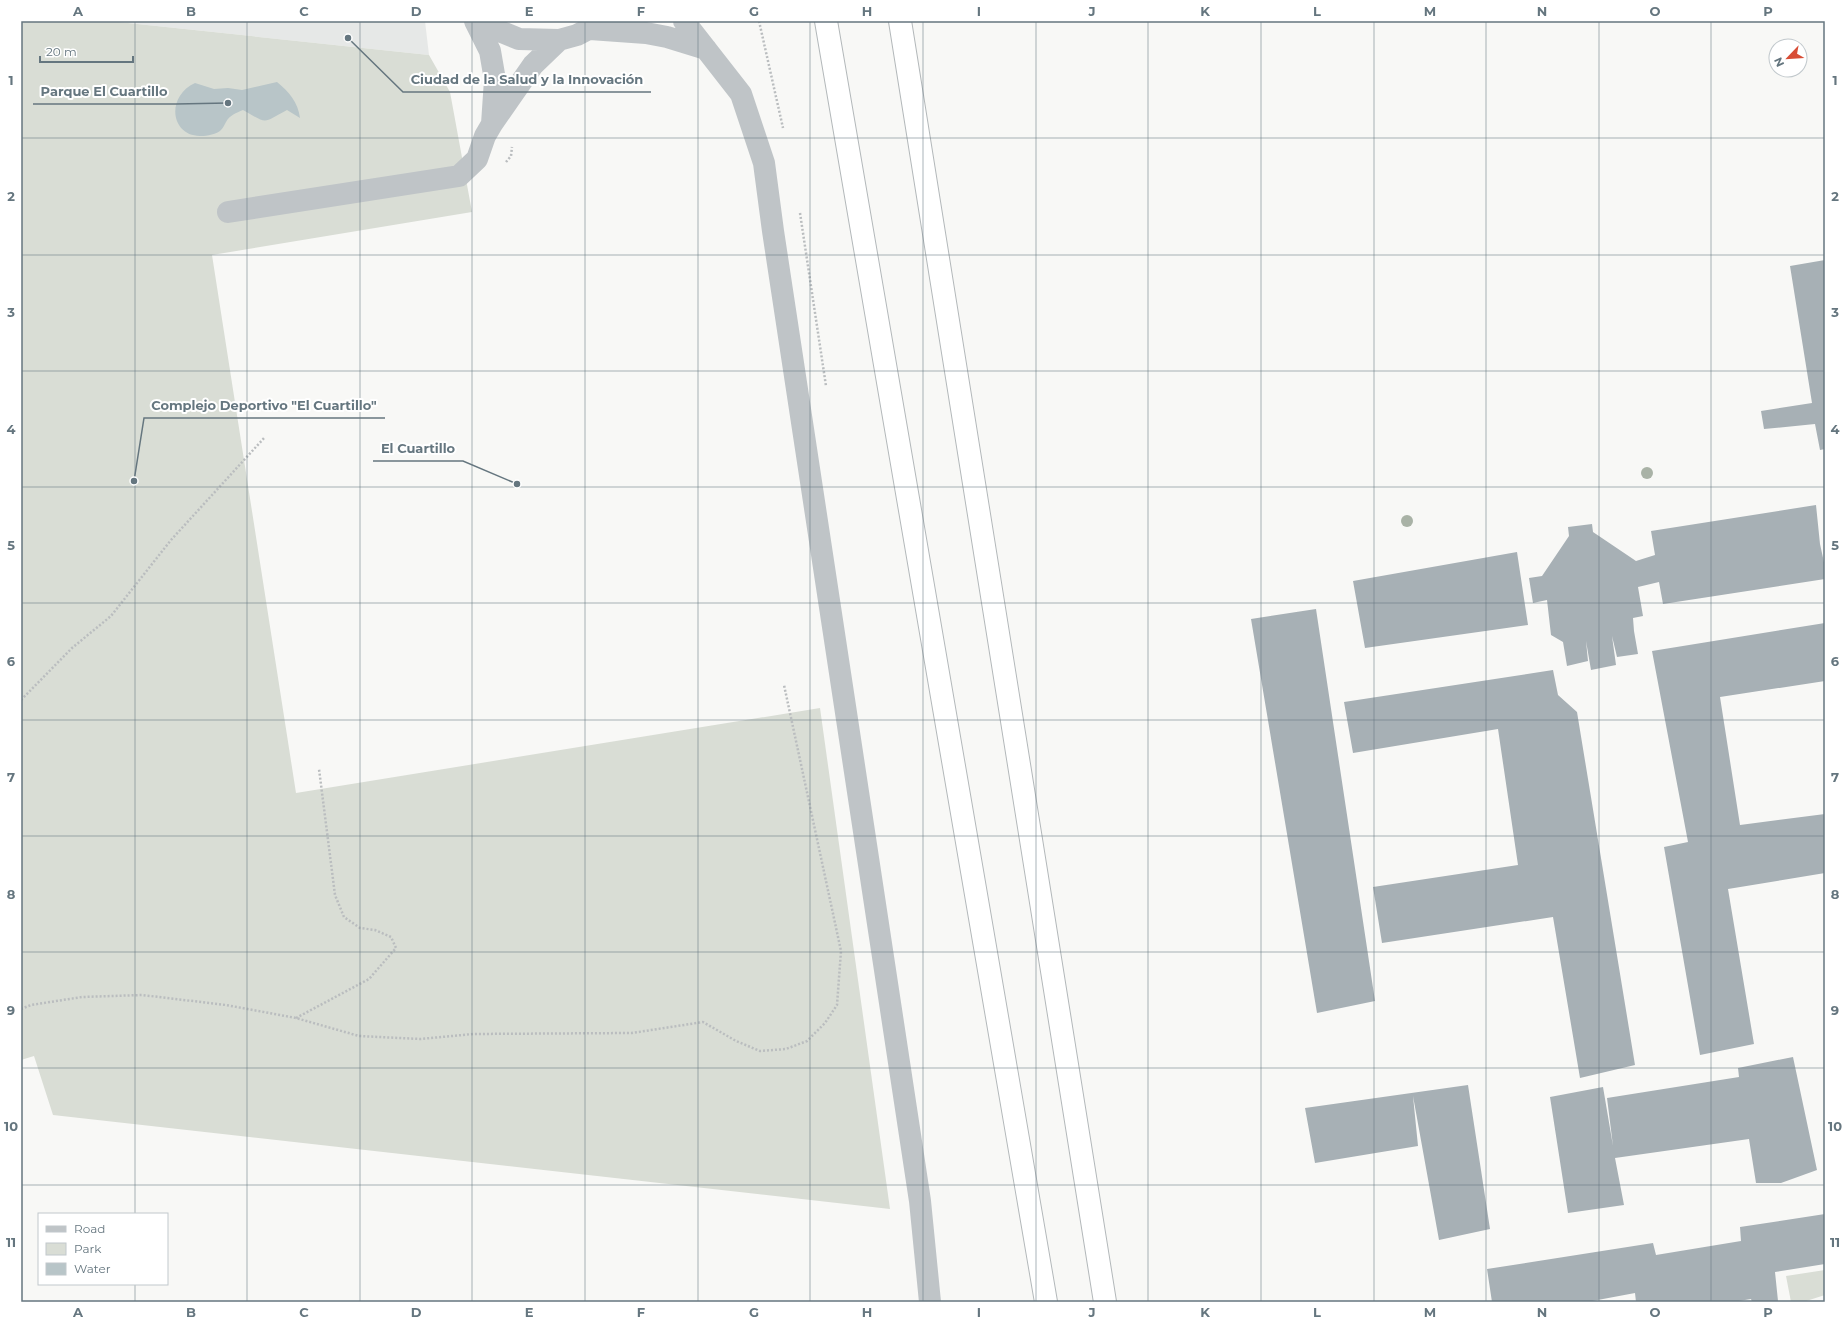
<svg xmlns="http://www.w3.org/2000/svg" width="1846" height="1323" font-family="Montserrat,sans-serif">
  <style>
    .built { fill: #e6e8e7 }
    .green { fill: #d9ddd5 }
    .water { fill: #b8c5c8 }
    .building { fill: #a7b0b5 }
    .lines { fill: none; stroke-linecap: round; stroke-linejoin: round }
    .trunk-casing { stroke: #b3b8ba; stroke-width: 24 }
    .path { stroke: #babdbf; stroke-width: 2.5; stroke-dasharray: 2 2; stroke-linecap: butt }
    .minor { stroke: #bfc4c7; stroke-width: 22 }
    .trunk { stroke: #fff; stroke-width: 22 }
    .tree { fill: #a9b2a6 }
    .grid { fill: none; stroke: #65767f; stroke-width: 1; stroke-opacity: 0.55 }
    .leader { fill: none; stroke: #65767f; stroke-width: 1.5 }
    .callout-dot { fill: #65767f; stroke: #fff; stroke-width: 1.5 }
    .callout-label { font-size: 13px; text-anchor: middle; font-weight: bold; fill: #65767f; stroke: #fff; stroke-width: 4; stroke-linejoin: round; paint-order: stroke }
    .neatline { fill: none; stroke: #65767f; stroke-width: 1.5 }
    .grid-label { font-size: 13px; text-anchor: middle; font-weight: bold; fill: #65767f }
  </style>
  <rect width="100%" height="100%" fill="#f8f8f6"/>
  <!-- built -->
  <path class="built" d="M109,21H425L429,55Z"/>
  <!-- green -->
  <path class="green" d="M21,21H109L429,55L450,92L472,212L212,255L296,793L820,708L890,1209L53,1115L34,1056L21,1060Z
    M1825,1270V1295L1803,1302H1791L1786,1276Z"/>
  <!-- water -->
  <path class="water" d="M277,82C289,92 298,102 300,118L287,110C262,123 269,125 243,110C236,113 230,115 226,122C225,124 223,128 221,130C217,134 207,136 201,136C171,137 165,97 195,83L214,89L228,88L242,90Z"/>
  <!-- building -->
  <path class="building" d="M1825,260V449L1820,450L1815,424L1764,429L1761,411L1812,403L1790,266Z
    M1816,505L1820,544L1825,567V579L1663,604L1659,582L1638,587L1643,616L1633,618L1634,631L1638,654L1617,657L1612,636L1616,665L1591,670L1586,641L1588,661L1567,666L1563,642L1551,635L1547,600L1533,603L1529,578L1542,576L1569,536L1568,527L1592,524L1593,532L1636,561L1655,555L1651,531Z
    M1517,552L1528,625L1365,648L1353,581Z
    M1316,609L1375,1001L1317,1013L1251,619Z
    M1825,623V681L1720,697L1740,825L1825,814V873L1728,889L1754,1044L1700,1055L1664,847L1688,842L1652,651Z
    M1553,670L1558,695L1577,712L1635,1065L1580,1078L1553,917L1382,943L1373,887L1518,865L1498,729L1353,753L1344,702Z
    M1793,1057L1817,1170L1781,1183H1756L1749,1139L1615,1158L1624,1205L1568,1213L1550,1097L1603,1087L1613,1146L1607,1098L1739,1077L1738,1068Z
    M1468,1085L1490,1229L1439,1240L1413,1096L1418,1146L1315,1163L1305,1108Z
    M1825,1214V1264L1775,1272L1778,1301L1752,1302L1751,1299L1733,1302H1636L1635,1293L1587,1302H1492L1487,1269L1653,1243L1656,1255L1741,1241L1740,1227Z"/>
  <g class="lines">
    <!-- trunk casing -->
    <g class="trunk-casing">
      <path id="trunk" d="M826,21L1046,1302
        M900,21L1105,1302"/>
    </g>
    <!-- path -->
    <path class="path" d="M759,21L783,128
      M506,162L511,156L512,147
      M800,213L826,386
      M21,700L72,648L111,616L171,540L265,437
      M21,1009L31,1005L82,997L142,995L226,1005L296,1018L359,1036L420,1039L473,1034L632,1033L703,1022L736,1041L760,1051L786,1049L807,1041L825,1023L837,1005L841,951L784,685
      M296,1018L369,979L396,948L391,937L375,930L360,928L344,917L335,895L319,769"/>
    <!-- minor -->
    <path class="minor" d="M475,21L490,51L495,80L492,124
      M483,21L497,30L519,39L559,40L577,35L604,21
      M684,21L741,94L764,163L773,231L920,1201L930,1302
      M590,29L646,33L667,37L706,49
      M228,212L459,176L477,159L485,136L492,124L533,65L559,40"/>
    <!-- trunk -->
    <use href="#trunk" class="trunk"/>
  </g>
  <!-- trees -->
  <g class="tree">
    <circle cx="1647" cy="473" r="6"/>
    <circle cx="1407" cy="521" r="6"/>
  </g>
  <!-- grid -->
  <path class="grid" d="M135,21V1214M247,21V1302M360,21V1302M472,21V1302M585,21V1302M698,21V1302M810,21V1302M923,21V1302M1036,21V1302M1148,21V1302M1261,21V1302M1374,21V1302M1486,21V1302M1599,21V1302M1711,21V1302M21,138H1825M21,255H1825M21,371H1825M21,487H1825M21,603H1825M21,720H1825M21,836H1825M21,952H1825M21,1068H1825M21,1185H1825M135,1284V1302"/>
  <!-- callouts -->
  <path class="leader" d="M348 38L403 92H651M228 103L176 104H33M134 481L144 418H385M517 484L463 461H373"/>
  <g class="callout-dot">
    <circle cx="348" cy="38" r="4"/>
    <circle cx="228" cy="103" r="4"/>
    <circle cx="134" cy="481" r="4"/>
    <circle cx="517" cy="484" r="4"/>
  </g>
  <g class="callout-label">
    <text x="527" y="84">Ciudad de la Salud y la Innovación</text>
    <text x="104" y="96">Parque El Cuartillo</text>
    <text x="264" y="410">Complejo Deportivo "El Cuartillo"</text>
    <text x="418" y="453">El Cuartillo</text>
  </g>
  <!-- border -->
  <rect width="1846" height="1323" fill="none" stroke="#ffffff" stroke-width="44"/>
  <!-- legend -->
  <rect x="38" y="1213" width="130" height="72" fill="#ffffff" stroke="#c1c8cc"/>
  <rect x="46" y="1226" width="20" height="6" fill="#bfc4c7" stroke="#c1c8cc"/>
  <text x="74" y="1233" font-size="12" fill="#65767f">Road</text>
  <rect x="46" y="1243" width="20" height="12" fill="#d9ddd5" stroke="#c1c8cc"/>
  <text x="74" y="1253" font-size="12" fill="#65767f">Park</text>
  <rect x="46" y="1263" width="20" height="12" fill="#b8c5c8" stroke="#c1c8cc"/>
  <text x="74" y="1273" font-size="12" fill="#65767f">Water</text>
  <!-- north arrow -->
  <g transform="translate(1788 58) rotate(245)"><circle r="19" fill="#ffffff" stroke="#c1c8cc"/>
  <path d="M0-3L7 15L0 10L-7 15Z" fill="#d84d36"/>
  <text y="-6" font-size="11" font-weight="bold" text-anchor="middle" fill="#65767f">N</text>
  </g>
  <!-- scale -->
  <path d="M40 56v6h93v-6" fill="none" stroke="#65767f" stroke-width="2"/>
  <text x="46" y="56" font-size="12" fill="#65767f" stroke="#ffffff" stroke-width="3" paint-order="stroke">20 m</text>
  <rect x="22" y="22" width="1802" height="1279" class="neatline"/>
  <g class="grid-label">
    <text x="78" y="16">A</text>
    <text x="191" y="16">B</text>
    <text x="304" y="16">C</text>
    <text x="416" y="16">D</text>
    <text x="529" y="16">E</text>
    <text x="641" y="16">F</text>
    <text x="754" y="16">G</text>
    <text x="867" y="16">H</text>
    <text x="979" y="16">I</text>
    <text x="1092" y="16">J</text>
    <text x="1205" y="16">K</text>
    <text x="1317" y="16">L</text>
    <text x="1430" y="16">M</text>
    <text x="1542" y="16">N</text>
    <text x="1655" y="16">O</text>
    <text x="1768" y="16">P</text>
    <text x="11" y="85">1</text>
    <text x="1835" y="85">1</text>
    <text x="11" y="201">2</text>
    <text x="1835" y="201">2</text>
    <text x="11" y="317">3</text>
    <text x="1835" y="317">3</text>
    <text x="11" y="434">4</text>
    <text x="1835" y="434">4</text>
    <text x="11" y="550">5</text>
    <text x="1835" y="550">5</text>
    <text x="11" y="666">6</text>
    <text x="1835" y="666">6</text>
    <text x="11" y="782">7</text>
    <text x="1835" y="782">7</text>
    <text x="11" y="899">8</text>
    <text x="1835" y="899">8</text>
    <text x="11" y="1015">9</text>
    <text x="1835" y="1015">9</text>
    <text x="11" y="1131">10</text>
    <text x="1835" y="1131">10</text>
    <text x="11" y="1247">11</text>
    <text x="1835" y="1247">11</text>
    <text x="78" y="1317">A</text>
    <text x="191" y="1317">B</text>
    <text x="304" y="1317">C</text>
    <text x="416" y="1317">D</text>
    <text x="529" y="1317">E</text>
    <text x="641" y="1317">F</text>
    <text x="754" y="1317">G</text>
    <text x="867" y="1317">H</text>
    <text x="979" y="1317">I</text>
    <text x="1092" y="1317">J</text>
    <text x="1205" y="1317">K</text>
    <text x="1317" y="1317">L</text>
    <text x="1430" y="1317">M</text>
    <text x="1542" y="1317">N</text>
    <text x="1655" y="1317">O</text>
    <text x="1768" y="1317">P</text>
  </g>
</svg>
